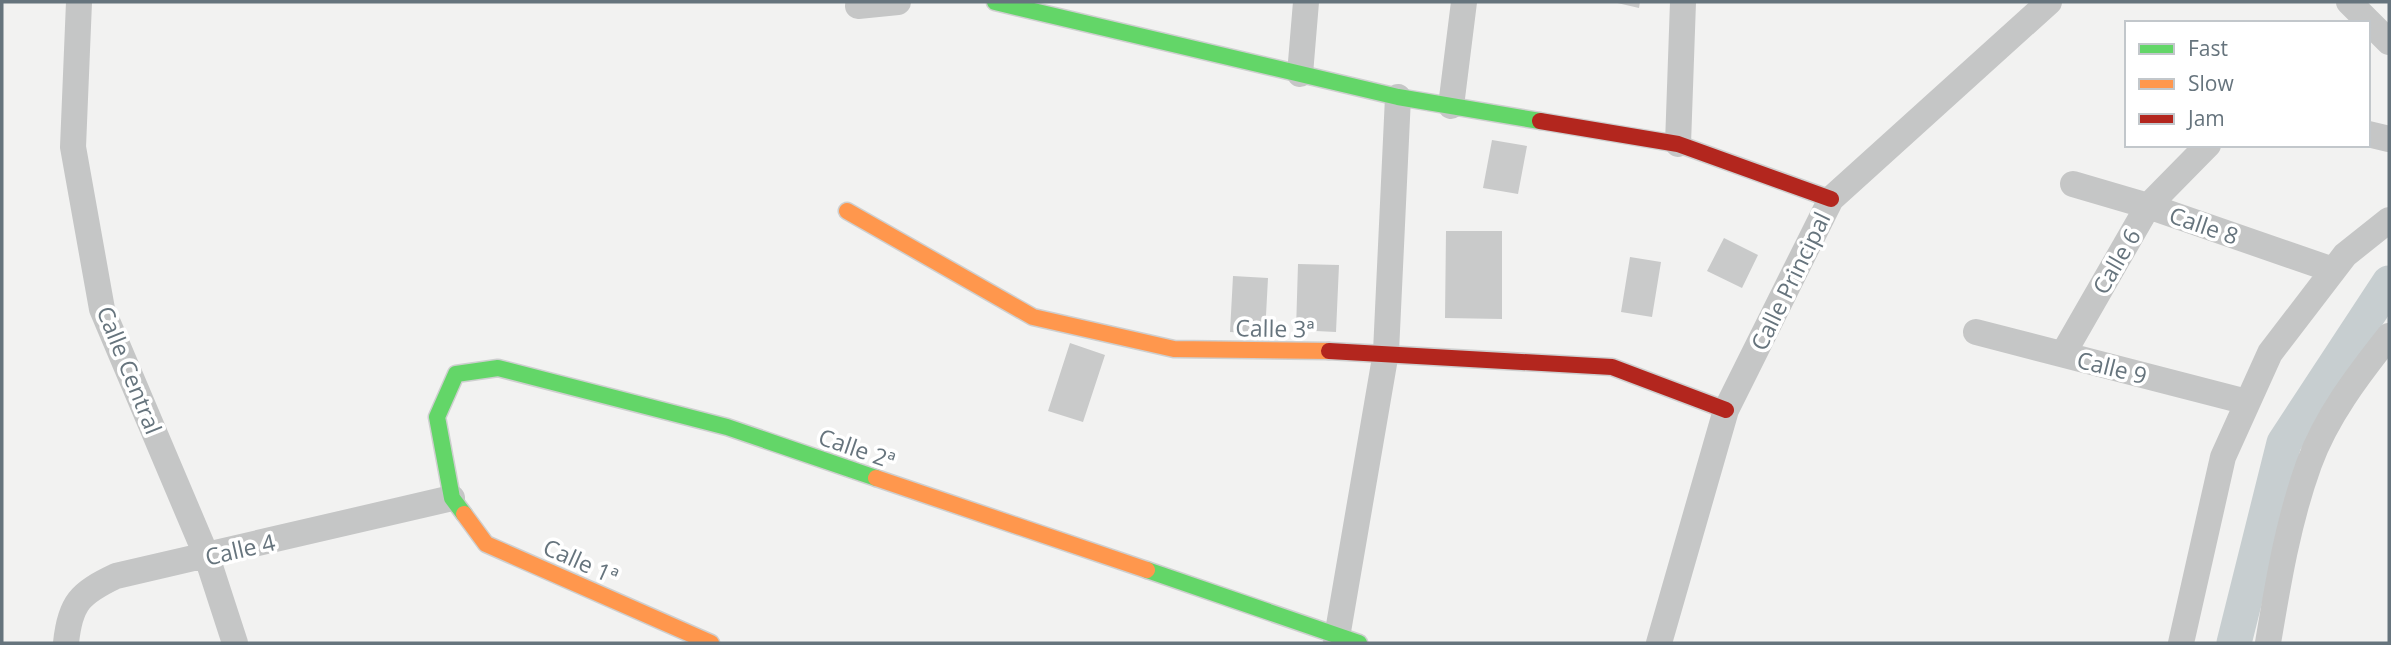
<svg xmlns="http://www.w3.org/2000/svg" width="2391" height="645" font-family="'Open Sans',sans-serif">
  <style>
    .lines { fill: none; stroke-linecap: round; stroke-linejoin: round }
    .canal { stroke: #c7ced0; stroke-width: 35 }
    .building { fill: #c9caca }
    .fast-casing { stroke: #cecfcf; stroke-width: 19 }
    .slow-casing { stroke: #cecfcf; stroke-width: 19 }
    .jam-casing { stroke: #cecfcf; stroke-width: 19 }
    .street { stroke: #c5c6c6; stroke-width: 26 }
    .fast { stroke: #63d668; stroke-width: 16 }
    .slow { stroke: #ff974d; stroke-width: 16 }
    .jam { stroke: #b3261e; stroke-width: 16 }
    .labels { text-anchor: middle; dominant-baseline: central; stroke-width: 7; stroke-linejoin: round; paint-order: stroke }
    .street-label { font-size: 23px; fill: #66747d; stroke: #fff }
  </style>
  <rect width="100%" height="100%" fill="#f2f2f1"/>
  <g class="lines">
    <!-- canal -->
    <path class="canal" d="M2234,643L2284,443L2389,283"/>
  </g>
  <!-- building -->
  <path class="building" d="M1613,2H1640L1639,8Z
    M1492,140L1527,146L1518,194L1483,188Z
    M1446,231H1502V319L1445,318Z
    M1724,238L1758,255L1742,288L1707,271Z
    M1630,257L1661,262L1652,317L1621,312Z
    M1298,264L1339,265L1336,332L1296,330Z
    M1233,276L1268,278L1265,334L1230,332Z
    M1070,343L1105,355L1083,422L1048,411Z"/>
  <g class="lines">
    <!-- fast casing -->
    <g class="fast-casing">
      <path id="fast" d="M995,2L1398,97L1540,121
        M464,514L452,498L437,417L456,374L498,368L727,427L876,478
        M1147,570L1359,643"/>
    </g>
    <!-- slow casing -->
    <g class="slow-casing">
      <path id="slow" d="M847,211L1033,317L1174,349L1329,351
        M876,478L1147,570
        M464,514L486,544L711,643"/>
    </g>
    <!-- jam casing -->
    <g class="jam-casing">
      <path id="jam" d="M1540,121L1678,144L1831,199
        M1329,351L1612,367L1726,410"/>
    </g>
    <!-- street -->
    <path class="street" d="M79,2L73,147L102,309L207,557L235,643
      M2349,2L2389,42
      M858,6L898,2
      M1300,74L1306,2
      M1451,106L1464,2
      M2368,134L2389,139
      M1678,144L1683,2
      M2073,184L2148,206L2333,270
      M1976,332L2247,402
      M2063,354L2148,206L2208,145
      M66,643C70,603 80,593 116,576L452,498
      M1336,643L1386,352L1398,97
      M1659,643L1726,410L1831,199L2049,2
      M2181,643L2223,457L2270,353L2345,255L2389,220
      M2268,643C2278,583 2288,522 2309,464C2326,417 2358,375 2389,336"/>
    <!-- fast -->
    <use href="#fast" class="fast"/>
    <!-- slow -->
    <use href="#slow" class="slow"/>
    <!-- jam -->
    <use href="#jam" class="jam"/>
  </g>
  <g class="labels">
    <!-- street labels -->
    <g class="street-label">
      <text transform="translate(2204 225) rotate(19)">Calle 8</text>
      <text transform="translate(2116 261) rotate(-60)">Calle 6</text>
      <text transform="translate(1790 281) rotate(-64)">Calle Principal</text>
      <text transform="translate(1275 328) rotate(1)">Calle 3ª</text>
      <text transform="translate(2112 367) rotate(14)">Calle 9</text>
      <text transform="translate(130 370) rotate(68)">Calle Central</text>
      <text transform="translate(857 448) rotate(19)">Calle 2ª</text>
      <text transform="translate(240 549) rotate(-13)">Calle 4</text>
      <text transform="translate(581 561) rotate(24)">Calle 1ª</text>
    </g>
  </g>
  <!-- border -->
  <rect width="2391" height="645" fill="none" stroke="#66747d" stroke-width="7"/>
  <!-- legend -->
  <rect x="2125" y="21" width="245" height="126" fill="#ffffff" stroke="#c2c7cb" stroke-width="2"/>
  <rect x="2139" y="44" width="35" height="10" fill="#63d668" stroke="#c2c7cb" stroke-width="2"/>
  <text x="2188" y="56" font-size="21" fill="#66747d">Fast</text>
  <rect x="2139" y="79" width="35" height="10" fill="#ff974d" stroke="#c2c7cb" stroke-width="2"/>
  <text x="2188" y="91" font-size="21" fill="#66747d">Slow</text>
  <rect x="2139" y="114" width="35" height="10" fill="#b3261e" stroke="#c2c7cb" stroke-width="2"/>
  <text x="2188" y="126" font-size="21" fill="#66747d">Jam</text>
</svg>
